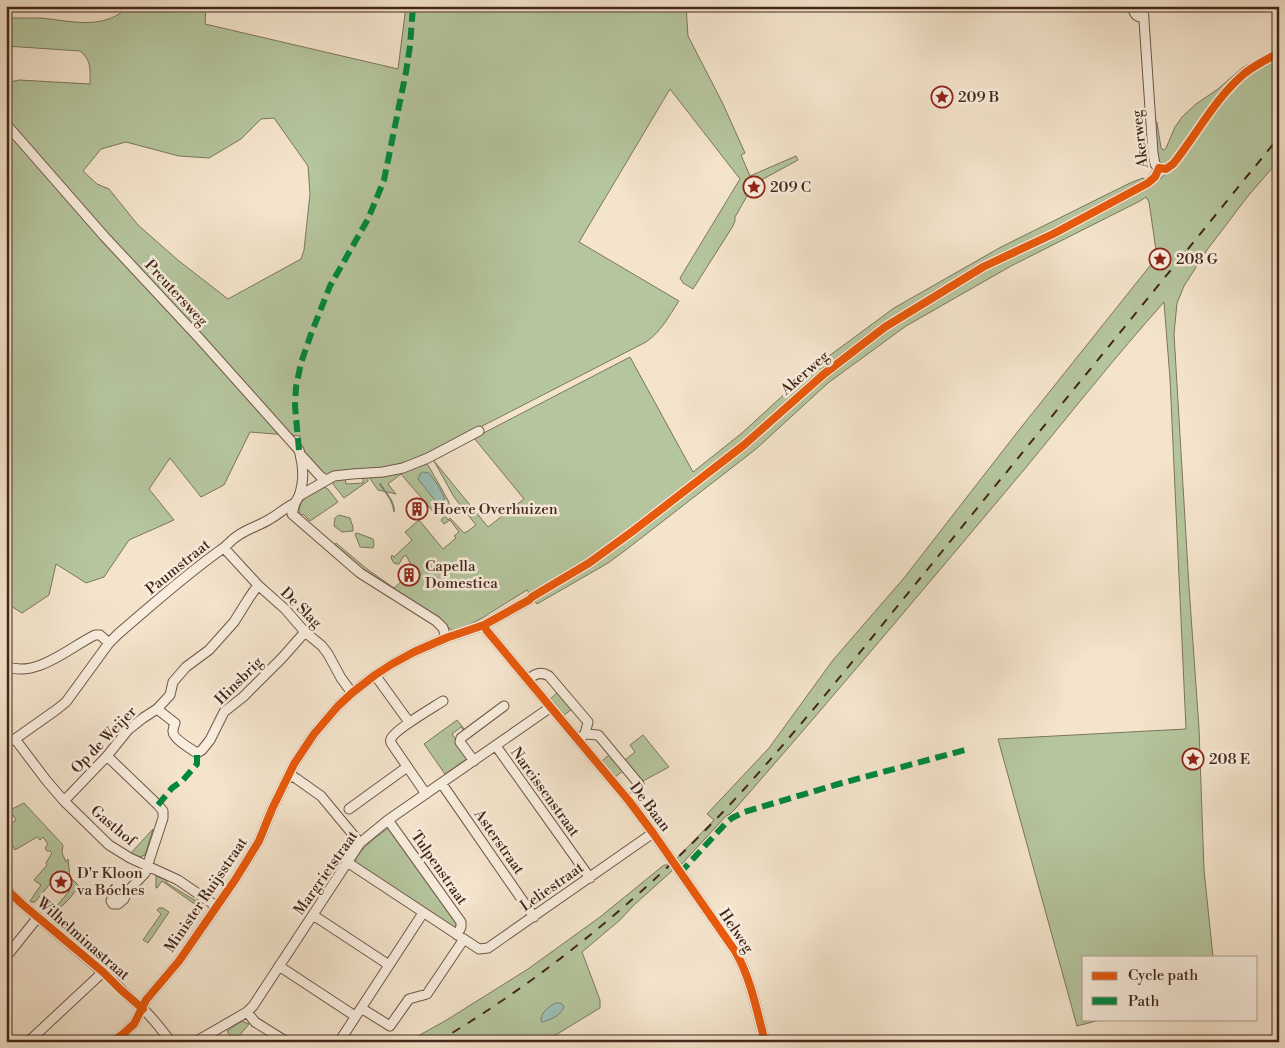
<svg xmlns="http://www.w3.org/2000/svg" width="1285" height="1048" font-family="'Libre Bodoni',serif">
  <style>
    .green { fill: #b5c59d; stroke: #7c765c; fill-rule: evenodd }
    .water { fill: #9cbfb6; stroke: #798278 }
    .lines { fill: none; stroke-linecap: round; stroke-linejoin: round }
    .stream { stroke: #798278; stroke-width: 2 }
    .minor-casing { stroke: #705646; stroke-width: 11 }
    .minor { stroke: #f8edde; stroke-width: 9 }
    .rail { stroke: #44261a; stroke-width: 2; stroke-dasharray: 9 9; stroke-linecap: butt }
    .quiet { stroke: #00873e; stroke-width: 6; stroke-dasharray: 12 6; stroke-linecap: butt }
    .cycleway-casing { stroke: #f8edde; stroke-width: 11 }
    .cycleway { stroke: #e8590c; stroke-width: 8 }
    .labels { text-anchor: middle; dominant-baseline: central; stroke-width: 5; stroke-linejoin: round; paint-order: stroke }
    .poi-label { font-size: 15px; fill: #44261a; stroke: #f8edde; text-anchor: start }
    .street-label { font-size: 15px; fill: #44261a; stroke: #f8edde }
  </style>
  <rect width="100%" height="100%" fill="#f4e4cc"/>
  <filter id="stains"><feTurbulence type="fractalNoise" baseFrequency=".004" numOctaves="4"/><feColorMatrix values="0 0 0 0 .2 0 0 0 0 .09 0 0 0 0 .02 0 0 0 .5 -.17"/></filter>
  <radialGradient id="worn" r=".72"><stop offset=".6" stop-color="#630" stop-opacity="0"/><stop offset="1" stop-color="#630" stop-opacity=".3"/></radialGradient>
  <!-- green -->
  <path class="green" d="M129,6H206L205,24L398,69L406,6H686L688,36L723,104L745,153L741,155L750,176L796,156L798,160L754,184L735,217V221L733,226L693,289L683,283L680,278L740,179L670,89L579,242L679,301C669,316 661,332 646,342L418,459L387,468L326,477L299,447L300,436L250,432L224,485L201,497L170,458L149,489L174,520L129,540L104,577L86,583L56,564L49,595L22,613L6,603V83L19,80L90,84C90,70 92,61 80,51L6,46V18C18,18 30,18 41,18C72,21 104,31 129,6ZM274,118L308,166L310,194L304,250L301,259L228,299L179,261L138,225L109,189L97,184L83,171L101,149L126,142L179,156L209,158L241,139L261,119Z
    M1279,55V160L1248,196L1207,250L1184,286L1177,303L1174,334L1189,587L1199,728L1204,870L1213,957H1084V1019H1104L1077,1026L998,739L1186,729L1170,379L1164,302C1115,357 1070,414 1023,471C928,584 833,697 736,808L730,814L726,816L679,867L675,860L714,820L707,814L769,748L833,660L904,578L1019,430L1157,257L1149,202L1146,197L1140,201L1011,266L906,326L828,383L756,449L627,549L608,563L537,604L527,590L482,618L455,632L372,578L333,546L336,543L367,569L394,588L407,577L409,579L415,573L406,555L403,557L399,564H397L394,563L391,558L392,555L394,557L412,540L405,532L419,520L443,549L456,538L454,536L459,532L450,520L444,524L441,520L445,516L448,520L450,518L464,533L468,531L476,525L454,497L434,461L488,527L524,499L474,438L630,357L693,472L742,433L814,367L894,308L1001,247L1130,183L1143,178L1148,182H1157L1177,163L1211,114L1226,94L1239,82L1251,71Z
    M1263,57C1253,65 1242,72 1233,82C1210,106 1188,136 1171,163L1162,165L1158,161L1155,121L1157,122L1161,148L1164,150L1166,148L1175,127L1182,117L1196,104L1218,89L1242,68Z
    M424,463L428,465L449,502V505L437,516L401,474L388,484L396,494L378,490L371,480L370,477Z
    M363,476L368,477V481L344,498L333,484V481L345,478L346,484L363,483Z
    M324,487L328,489L338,502L310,521L303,514L300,516C295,501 312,492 324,487Z
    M339,515L350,518L353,527V531L342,532L334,526L335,518Z
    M357,533L373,539L374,544L373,548L360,547L355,534Z
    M558,692L572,709L563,716L549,700Z
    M457,720L465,730L464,731L461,727L452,734L468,758L445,774L424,744Z
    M643,735L669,767L643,781L625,760L635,752L630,745Z
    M610,754L624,770L614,778L601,762Z
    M24,803L63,845L62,853L66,862L68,859L70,877L79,886L70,898L52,916L50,914L70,890L55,878L35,902H31L30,901L41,885L34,880L47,865L46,863L52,853L50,851H47L45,848L48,844L43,837L40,840L37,837L15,850L6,834V827L16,820L10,810Z
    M390,827L459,925L456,929L357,866L358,864L356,862V858C365,845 377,836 390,827Z
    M153,829L145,855L140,857L131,853Z
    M664,865H670L673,870L634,905L620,920L582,952L600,1000V1008L544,1042H407L445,1021L528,969L600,917Z
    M156,876L166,880L167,883L199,903L196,905L162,881L157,888H156Z
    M159,908H163L169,912L148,943L143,940L161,914L157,910Z
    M242,1021L249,1024L234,1042L227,1031Z"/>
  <!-- water -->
  <path class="water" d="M423,472L429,473L439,487L445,499L440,504L437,503L418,479L420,474Z
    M555,1003H560L564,1006C562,1015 552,1019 543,1022L541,1021C540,1013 549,1007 555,1003Z"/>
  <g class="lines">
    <!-- stream -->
    <path class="stream" d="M380,484C385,492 394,501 394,511"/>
    <!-- minor casing -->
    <g class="minor-casing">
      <path id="minor" d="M1132,6C1134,14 1136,17 1144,18
        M6,124L104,236L199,338L299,450L300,454L320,476L326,480
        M299,496C304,482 304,469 300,454
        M292,514L295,503L299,496L334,476L352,474L383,472L403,468L428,458L479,431
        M292,514L360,573L436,621L443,628L446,638
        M224,548L258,585L285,609L305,632L322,646L328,654L341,678L352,693
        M484,625L487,631L629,801L653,833L735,951C751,978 757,1012 765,1042
        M6,666C36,679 70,647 95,635H100L109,643
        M375,675L409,722
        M528,680C534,674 541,671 549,676L588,722L585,734L578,740
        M157,709L175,723C174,726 173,728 173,731C172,738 191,749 197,753L202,750L210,740L224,712L243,697L282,658L305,632
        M585,734L598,735L600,737L639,784L638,793L629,801
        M15,739L46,780L64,801L109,845L130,858L178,880L216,906
        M6,743L15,739L56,710L66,702L109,643L118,634C152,605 185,575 222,549C227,546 231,540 236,537C246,529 259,526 270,519C279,514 286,507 295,503
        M496,746L590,878
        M107,756L158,805L163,811V818L145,873L126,893L124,899L118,904H113L111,901L112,899L118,892L126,893
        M474,761L460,742L461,738L504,706
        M289,774L297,779L321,796L360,843
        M442,784L534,917
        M426,794L391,743C391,742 390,741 391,739C394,730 434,707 443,701
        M64,801L107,756L128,730L143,718L157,709L170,695L173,682L186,667L209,650L234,622L249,598L258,585
        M349,809L407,767
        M388,820L461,922V927L457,935
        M347,862L479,949L488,948L653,833
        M6,889L22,904L112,980C121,990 131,999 142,1008C153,1018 162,1030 171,1042
        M313,915L389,965
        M6,957L38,917
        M279,966L355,1016
        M361,1008L390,1026L409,999L427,994L464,939
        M247,1012L255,1022L287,1042
        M28,1042L103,972
        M111,1042L123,1034L134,1024L146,1000L179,961L235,880L259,841L272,809L294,764L314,734L338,706L352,693L375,675L392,664L414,652L446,638L484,625L529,600L532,597L589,563L633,531L744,445L824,374L885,327L983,267L1053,234L1148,183L1155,177L1159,168L1155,164L1153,153L1143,6
        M195,1042L247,1012L253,1006L360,843L388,820L551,707
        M339,1042L423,913"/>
    </g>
    <!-- minor -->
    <use href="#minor" class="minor"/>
    <!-- rail -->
    <path class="rail" d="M437,1042C542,980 638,901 722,813C757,776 789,738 822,699L1279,137"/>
    <!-- quiet -->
    <path class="quiet" d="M299,450L295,406L296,387L301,363L311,334L330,286L368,219L384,180L406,72L410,46L413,6
      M158,805L172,788L183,780L197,764V753
      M680,873L726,823L732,818L744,812L842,783L965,750"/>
    <!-- cycleway casing -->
    <g class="cycleway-casing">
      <path id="cycleway" d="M484,625L487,631L629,801L653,833L735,951C751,978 757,1012 765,1042
        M6,889L22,904L103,972L120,989L143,1009
        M111,1042L123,1034L134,1024L146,1000L179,961L235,880L259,841L272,809L294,764L314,734L338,706L352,693L375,675L392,664L414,652L446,638L484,625L529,600L532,597L589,563L633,531L744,445L824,374L885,327L983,267L1053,234L1148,183L1155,177L1159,168L1166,169L1173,164C1197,134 1215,98 1245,73C1256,65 1267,59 1279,53"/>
    </g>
    <!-- cycleway -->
    <use href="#cycleway" class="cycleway"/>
  </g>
  <!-- icons -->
  <defs>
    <g id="sight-ring" transform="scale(1.125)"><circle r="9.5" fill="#f8edde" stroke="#8f2418" stroke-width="1.5"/><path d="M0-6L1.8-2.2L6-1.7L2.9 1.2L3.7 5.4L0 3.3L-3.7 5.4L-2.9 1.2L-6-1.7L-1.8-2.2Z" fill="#8f2418"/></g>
    <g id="building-ring" transform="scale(1.125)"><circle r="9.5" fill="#f8edde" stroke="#8f2418" stroke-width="1.5"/><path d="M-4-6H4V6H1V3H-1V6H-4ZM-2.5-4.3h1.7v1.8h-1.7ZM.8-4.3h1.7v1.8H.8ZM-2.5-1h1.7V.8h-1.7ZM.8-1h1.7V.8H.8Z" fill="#8f2418"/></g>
  </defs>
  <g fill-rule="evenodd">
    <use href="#sight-ring" x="942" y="97"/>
    <use href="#sight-ring" x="754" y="187"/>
    <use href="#sight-ring" x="1160" y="259"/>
    <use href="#building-ring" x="417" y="509"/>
    <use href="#building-ring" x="409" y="575"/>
    <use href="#sight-ring" x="1193" y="759"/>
    <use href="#sight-ring" x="61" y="882"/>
  </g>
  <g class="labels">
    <!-- poi labels -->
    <g class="poi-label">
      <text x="958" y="97">209 B</text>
      <text x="770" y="187">209 C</text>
      <text x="1176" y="259">208 G</text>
      <text x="433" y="509">Hoeve Overhuizen</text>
      <text x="425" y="566">Capella<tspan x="425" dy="17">Domestica</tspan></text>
      <text x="1209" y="759">208 E</text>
      <text x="77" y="873">D'r Kloon<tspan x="77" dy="17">va Bóches</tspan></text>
    </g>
    <!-- street labels -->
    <g class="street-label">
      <text transform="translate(1140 139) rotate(-96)">Akerweg</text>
      <text transform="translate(176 293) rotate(47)">Preutersweg</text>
      <text transform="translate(805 373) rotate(-41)">Akerweg</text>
      <text transform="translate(178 567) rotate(-39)">Paumstraat</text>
      <text transform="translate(301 608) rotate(44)">De Slag</text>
      <text transform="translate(239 681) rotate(-45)">Hinsbrig</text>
      <text transform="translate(104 740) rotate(-46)">Op de Weijer</text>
      <text transform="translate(545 792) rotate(54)">Narcissenstraat</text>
      <text transform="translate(650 807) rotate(53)">De Baan</text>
      <text transform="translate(113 826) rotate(40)">Gasthof</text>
      <text transform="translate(499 842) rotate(55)">Asterstraat</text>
      <text transform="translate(439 868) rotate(55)">Tulpenstraat</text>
      <text transform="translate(326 873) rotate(-55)">Margrietstraat</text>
      <text transform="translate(552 887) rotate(-35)">Leliestraat</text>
      <text transform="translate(206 895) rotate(-56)">Minister Ruijsstraat</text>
      <text transform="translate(736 931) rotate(56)">Helweg</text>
      <text transform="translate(83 939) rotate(41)">Wilhelminastraat</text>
    </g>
  </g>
  <!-- margin -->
  <rect width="1285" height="1048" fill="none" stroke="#f4e4cc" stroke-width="25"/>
  <rect x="8" y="8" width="1270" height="1033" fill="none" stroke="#44261a" stroke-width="2.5"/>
  <rect x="12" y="12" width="1260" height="1023" fill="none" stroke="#44261a"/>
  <!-- legend -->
  <rect x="1082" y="956" width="175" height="65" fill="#f8edde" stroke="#b09d90"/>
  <rect x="1092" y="972" width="25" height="8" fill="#e8590c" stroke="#b09d90"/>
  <text x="1128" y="980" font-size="15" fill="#44261a">Cycle path</text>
  <rect x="1092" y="997" width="25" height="8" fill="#00873e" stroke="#b09d90"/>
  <text x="1128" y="1006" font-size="15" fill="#44261a">Path</text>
  <rect width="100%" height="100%" filter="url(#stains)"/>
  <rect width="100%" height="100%" fill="url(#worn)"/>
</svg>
